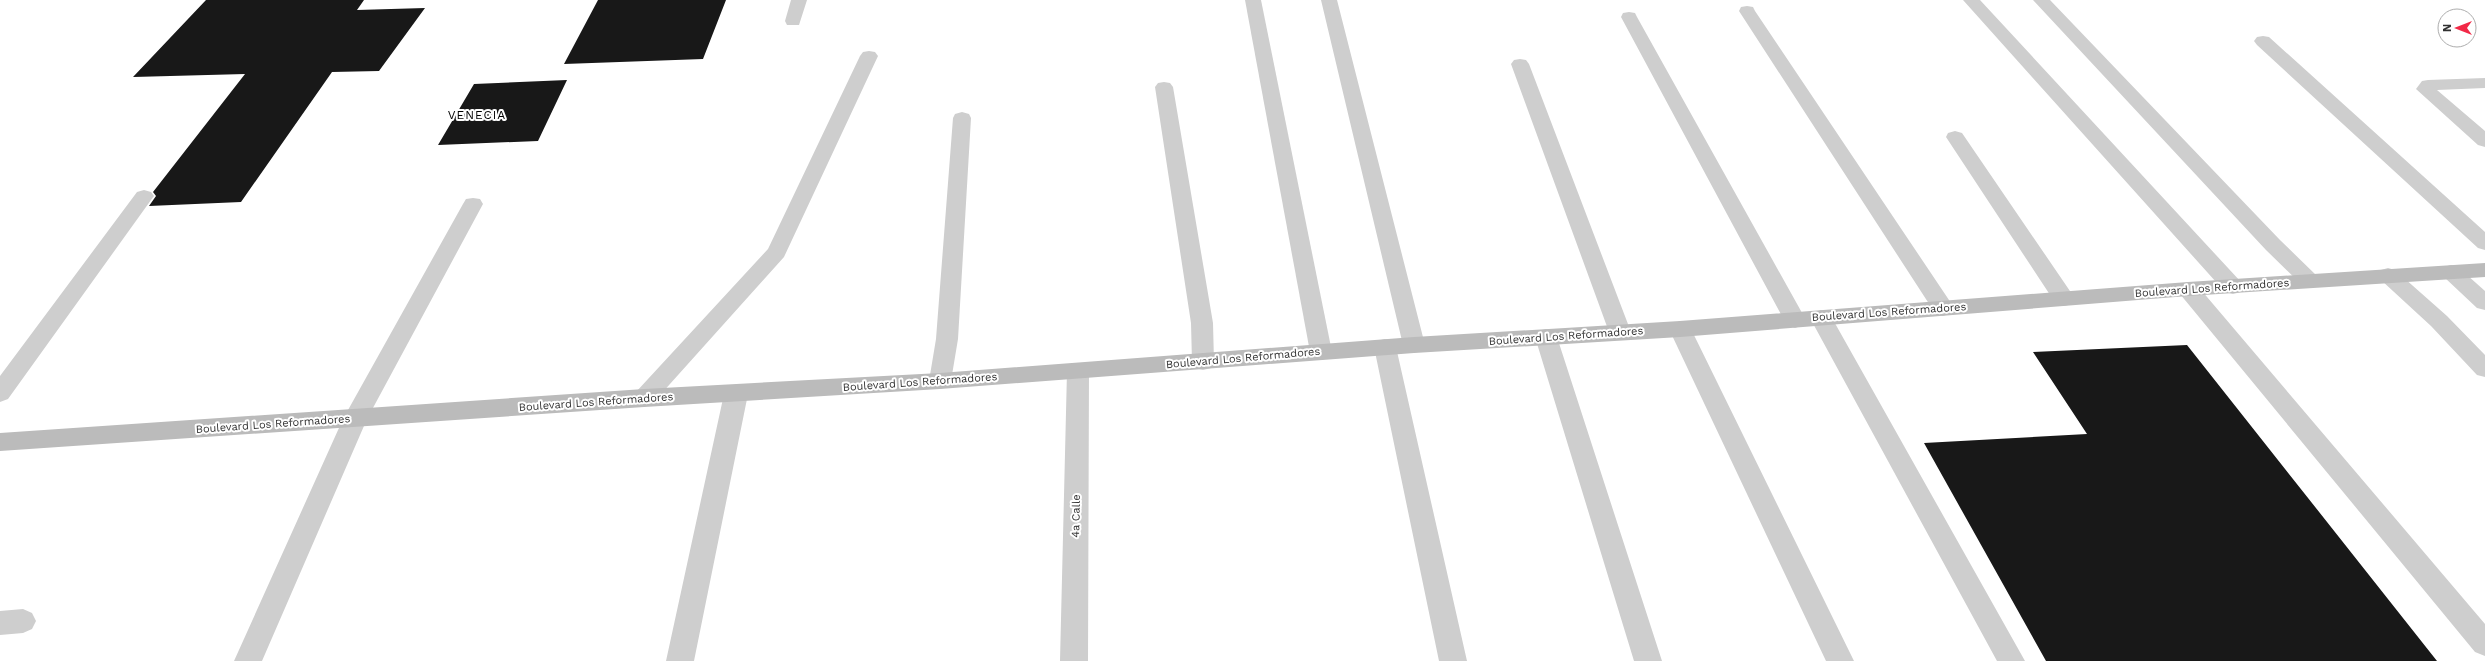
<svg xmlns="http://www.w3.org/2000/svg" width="2485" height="661" font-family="'Work Sans',sans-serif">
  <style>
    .building { fill: #181818 }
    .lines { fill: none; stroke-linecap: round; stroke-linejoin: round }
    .service { fill: #cecece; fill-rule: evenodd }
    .pedestrian { fill: #cecece; fill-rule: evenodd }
    .minor { fill: #cecece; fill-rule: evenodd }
    .secondary { fill: #bbb; fill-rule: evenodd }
    .labels { text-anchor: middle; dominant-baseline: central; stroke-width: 4; stroke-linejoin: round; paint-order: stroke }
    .street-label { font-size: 11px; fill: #313131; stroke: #fff }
    .neighbourhood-label { font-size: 12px; letter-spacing: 1px; fill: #000; stroke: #fff }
  </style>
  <rect width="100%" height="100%" fill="#fff"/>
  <!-- building -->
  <path class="building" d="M206,0H364L357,10L425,8L379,71L332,72L241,202L149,206L156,196L153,192L245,74L133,77Z
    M598,0H726L703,59L564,64Z
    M567,80L538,141L438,145L474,84Z
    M2187,345L2437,661H2046L1924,443L2087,434L2033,352Z"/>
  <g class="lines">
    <!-- service -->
    <path class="service" d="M791,0H807L799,25H787L785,21Z
      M1963,0H1980L2241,282L2244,287L2241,292L2233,294L2225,292Z
      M2033,0H2050L2280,240L2317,276L2321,281L2317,286L2310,288L2303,286L2266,250Z
      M2263,36L2269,37L2485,232V250L2478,248L2257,45L2254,41L2257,37Z
      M869,51L875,52L878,56L784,257L652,404L644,407L636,404L632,398L636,392L768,249L860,56L863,52Z
      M1520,59L1526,60L1529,64L1631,332L1628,338L1620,340L1612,338L1609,332L1511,64L1514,60Z
      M2485,78V88L2437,90L2485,131V147L2478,145L2416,89L2422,81L2428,80Z
      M1164,82L1170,83L1173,87L1213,323L1214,362L1211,368L1203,370L1195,368L1192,362L1191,323L1155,87L1158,83Z
      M962,112L969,114L971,118L958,339L951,381L948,387L940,389L932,387L929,381L936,339L953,118L955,114Z
      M1955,131L1962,133L2072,294L2075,299L2072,304L2064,306L2056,304L1946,137L1948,133Z
      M144,190L151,192L154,196L151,200L8,399L0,402V376L137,192Z
      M473,198L480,199L483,204L367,419L262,661H234L343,419L463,204L466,199Z"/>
    <!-- pedestrian -->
    <path class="pedestrian" d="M1245,0H1261L1332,352L1329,358L1321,360L1313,358L1310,352Z"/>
    <!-- minor -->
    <path class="minor" d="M1321,0H1337L1425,345L1422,351L1414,353L1406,351L1403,345Z
      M1747,6L1753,7L1755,11L1951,303L1954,308L1951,313L1943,316L1935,313L1739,11L1741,7Z
      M1629,12L1635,13L1637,17L1806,320L1803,325L1795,328L1787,325L1784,320L1621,17L1623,13Z
      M2451,265L2458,267L2485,291V310L2477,308L2444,277L2440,272L2444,267Z
      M2388,268L2395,270L2447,316L2485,355V377L2477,375L2431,326L2381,280L2377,275L2381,270Z
      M2188,282L2196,284L2485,624V656L2475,652L2180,294L2177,289L2180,284Z
      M1821,310L1829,313L1832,318L2025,661H1997L1810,318L1813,313Z
      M1680,321L1688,324L1691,329L1854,661H1826L1669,329L1672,324Z
      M1546,329L1554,331L1557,337L1662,661H1634L1535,337L1538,331Z
      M1385,339L1393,341L1396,347L1467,661H1439L1374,347L1377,341Z
      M1078,363L1086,365L1089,371L1088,661H1060L1067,371L1070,365Z
      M736,385L744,388L748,394L694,661H666L724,394L728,388Z
      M23,609L32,613L36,621L32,629L23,633L0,635V611Z"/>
    <!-- secondary -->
    <path class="secondary" d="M2485,263V277L2188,296L1680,337L1414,353L940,389L644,407L0,451V433L644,389L940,373L1414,337L1680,321L2188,282Z"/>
  </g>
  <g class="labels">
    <!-- street labels -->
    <g class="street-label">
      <text transform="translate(2212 288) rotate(-4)">Boulevard Los Reformadores</text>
      <text transform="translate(1889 312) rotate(-4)">Boulevard Los Reformadores</text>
      <text transform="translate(1566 336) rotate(-4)">Boulevard Los Reformadores</text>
      <text transform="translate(1243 358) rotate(-5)">Boulevard Los Reformadores</text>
      <text transform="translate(920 382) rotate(-4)">Boulevard Los Reformadores</text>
      <text transform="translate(596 402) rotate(-4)">Boulevard Los Reformadores</text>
      <text transform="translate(273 424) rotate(-4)">Boulevard Los Reformadores</text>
      <text transform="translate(1076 516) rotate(-89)">4a Calle</text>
    </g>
    <!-- neighbourhood labels -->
    <g class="neighbourhood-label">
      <text x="477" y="115">VENECIA</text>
    </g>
  </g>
  <!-- north arrow -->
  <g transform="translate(2457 28) rotate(270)"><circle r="19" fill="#ffffff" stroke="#adadad"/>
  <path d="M0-3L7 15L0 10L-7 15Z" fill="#f22947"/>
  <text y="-6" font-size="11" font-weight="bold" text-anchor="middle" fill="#313131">N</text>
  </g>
</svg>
